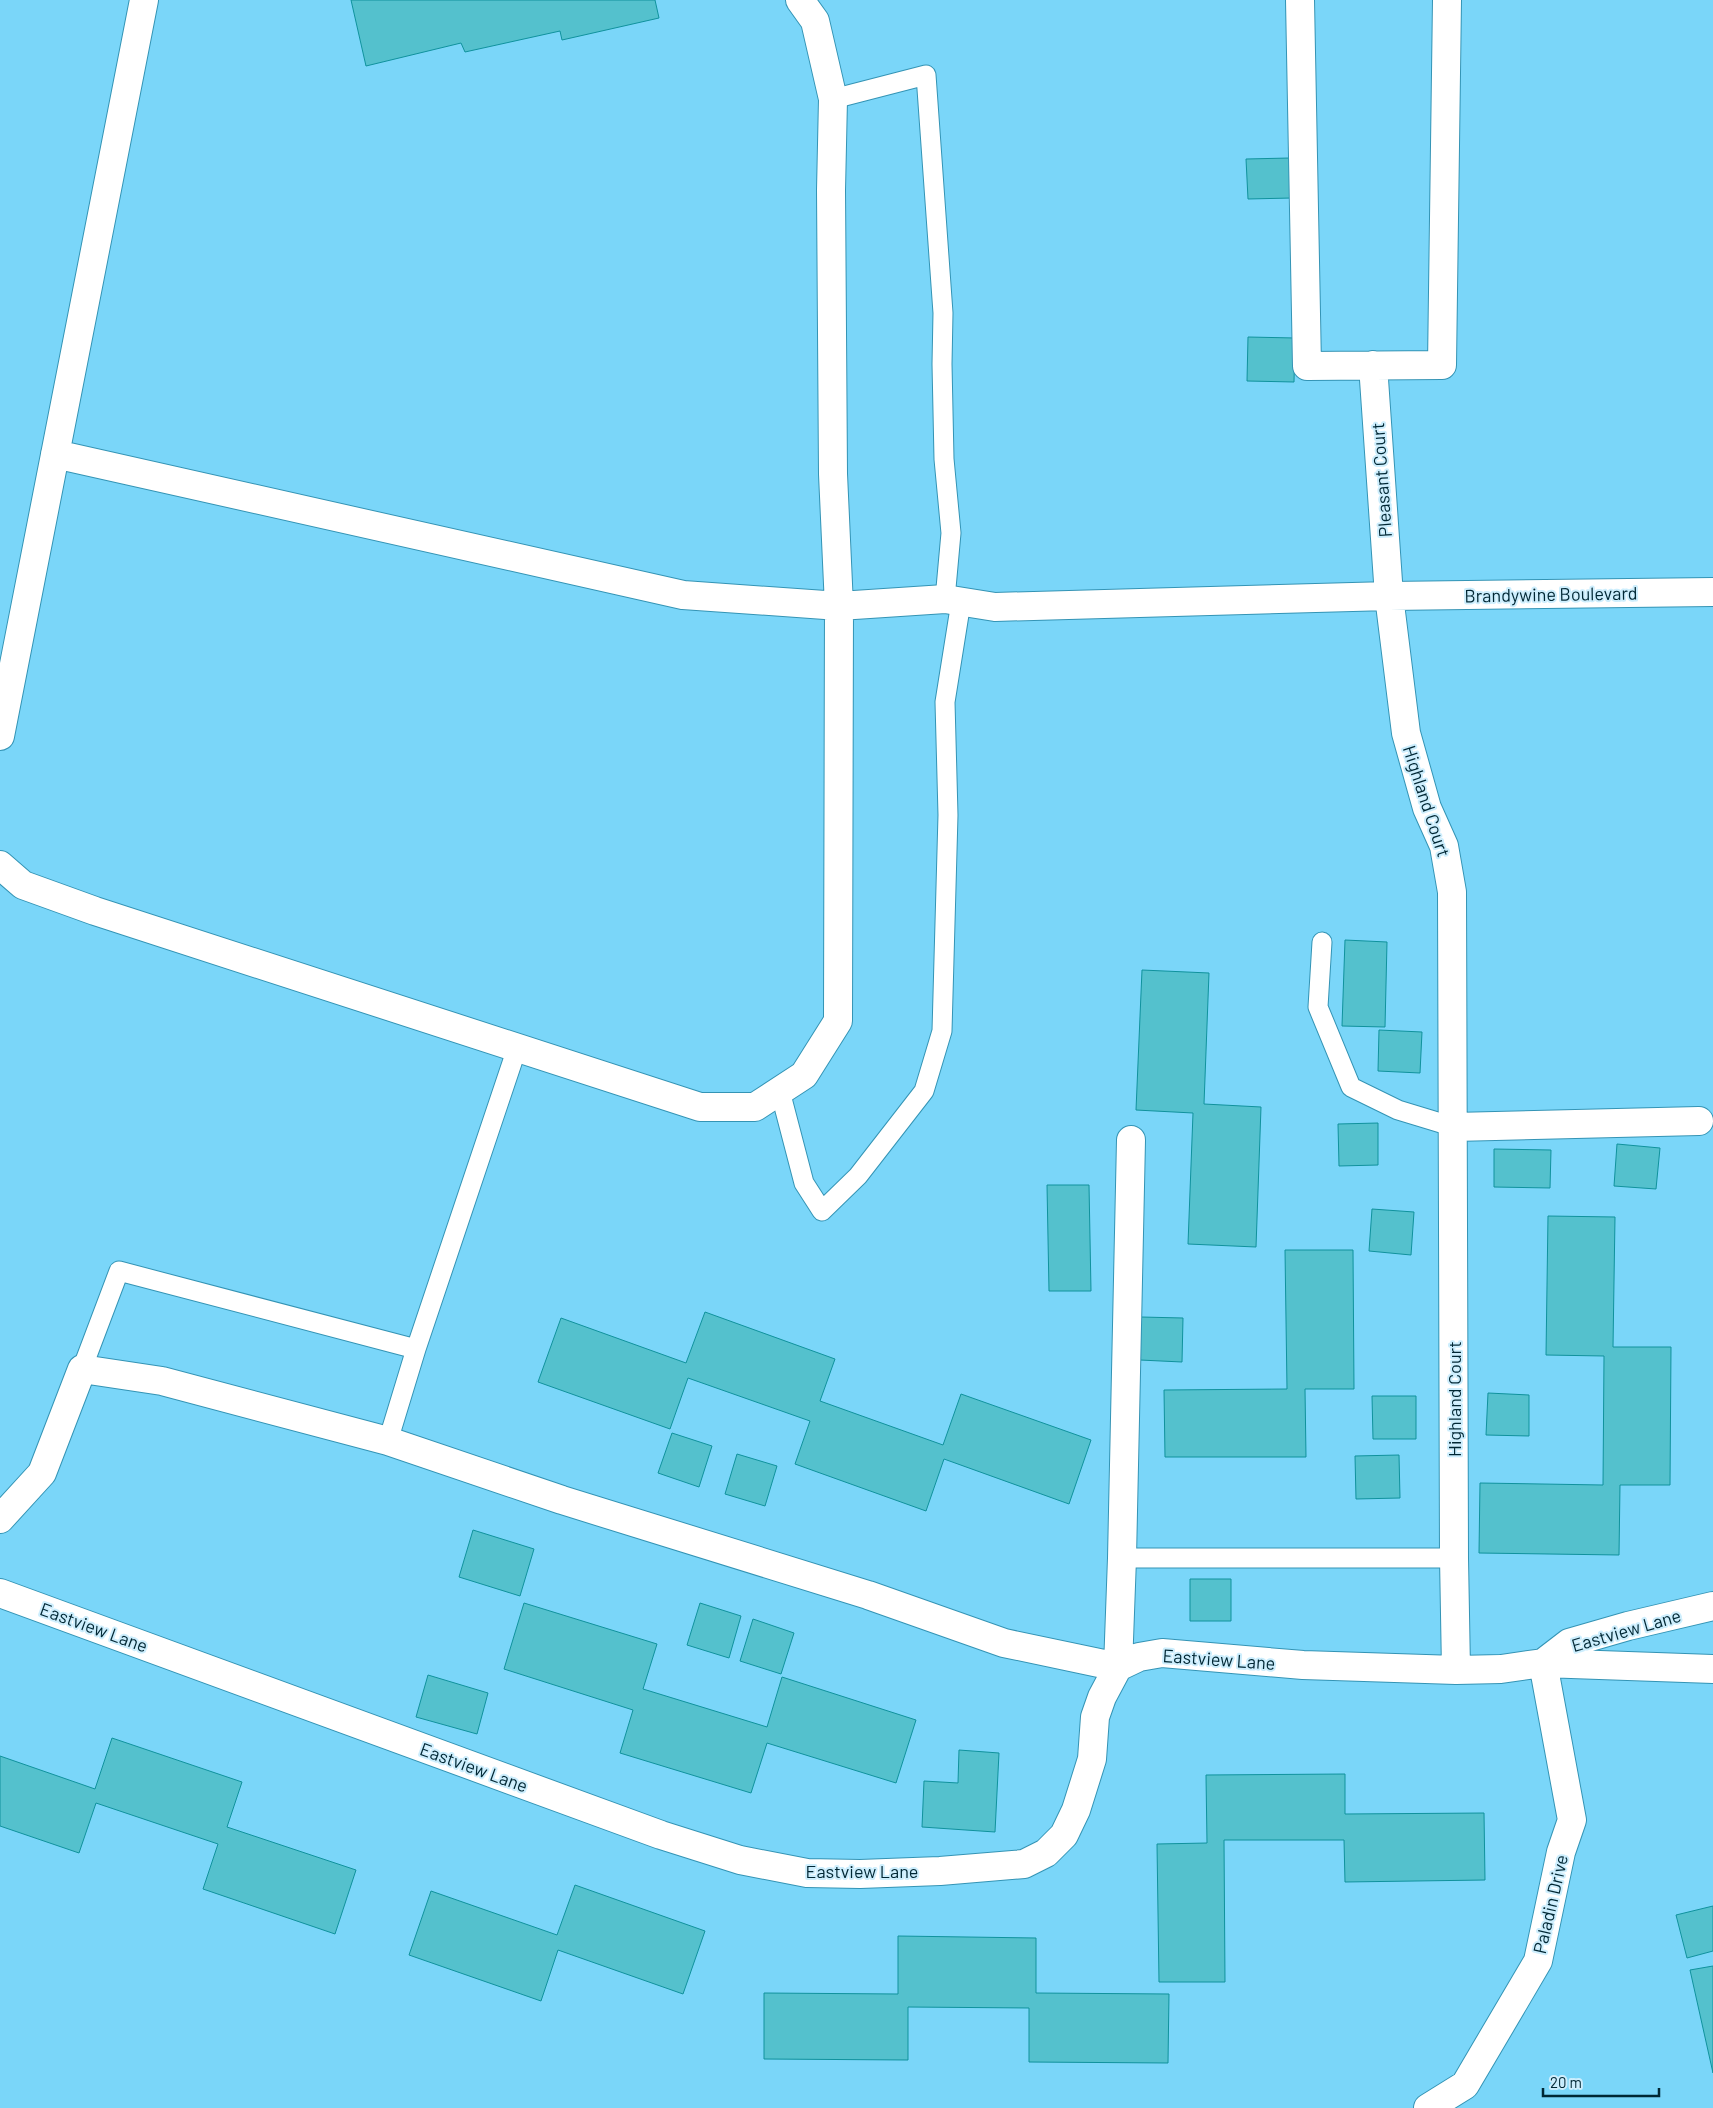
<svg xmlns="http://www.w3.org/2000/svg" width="1713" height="2108" font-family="Barlow,sans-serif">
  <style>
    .building { fill: #54c1cd; stroke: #10929d }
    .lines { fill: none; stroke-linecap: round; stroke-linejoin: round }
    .lane-casing { stroke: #3494b5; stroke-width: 21 }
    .street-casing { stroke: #3494b5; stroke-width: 30 }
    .lane { stroke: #fff; stroke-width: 19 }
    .street { stroke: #fff; stroke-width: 28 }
    .labels { text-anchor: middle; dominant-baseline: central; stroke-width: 4; stroke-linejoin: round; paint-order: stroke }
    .street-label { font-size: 18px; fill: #002734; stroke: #cdeefd }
  </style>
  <rect width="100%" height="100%" fill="#7ad6f9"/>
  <!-- building -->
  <path class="building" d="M351,0H655L659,18L562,40L560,31L465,52L461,43L366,66Z
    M1290,158L1292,198L1248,199L1246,159Z
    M1248,337L1295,338L1294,382L1247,381Z
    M1345,940L1387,942L1385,1027L1342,1026Z
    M1142,970L1209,973L1204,1104L1261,1107L1256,1247L1188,1244L1193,1113L1136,1110Z
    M1379,1030L1422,1032L1420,1073L1378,1071Z
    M1378,1123V1165L1339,1166L1338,1124Z
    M1617,1144L1660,1148L1656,1189L1614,1186Z
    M1494,1149L1551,1150L1550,1188L1494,1187Z
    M1047,1185H1089L1091,1291H1049Z
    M1372,1209L1414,1212L1411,1255L1369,1251Z
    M1548,1216L1615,1217L1613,1347H1671L1670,1485H1620L1619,1555L1479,1553L1480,1483L1603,1485L1604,1356L1546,1355Z
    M1285,1250H1353L1354,1389H1305L1306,1457H1165L1164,1390L1287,1389Z
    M705,1312L835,1359L820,1401L943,1445L961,1394L1091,1440L1069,1504L944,1459L926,1511L795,1464L810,1421L688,1378L670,1429L538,1382L561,1318L686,1363Z
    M1141,1317L1183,1318L1182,1362L1140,1360Z
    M1488,1393L1529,1395V1436L1486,1435Z
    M1372,1396H1416V1439H1373Z
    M672,1433L712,1446L699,1487L658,1473Z
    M737,1454L777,1466L765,1506L725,1494Z
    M1399,1455L1400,1498L1356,1499L1355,1456Z
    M473,1530L534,1549L520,1596L459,1577Z
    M1190,1579H1231V1621H1190Z
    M524,1603L657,1644L643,1689L767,1727L782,1677L916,1720L896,1783L767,1743L751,1793L620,1753L633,1710L504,1669Z
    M700,1603L741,1616L729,1658L687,1645Z
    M753,1619L794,1633L781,1674L740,1661Z
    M428,1675L488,1693L477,1734L416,1717Z
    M112,1738L242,1782L227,1827L356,1870L335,1934L203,1889L218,1844L96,1803L79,1853L0,1826V1756L95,1789Z
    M959,1750L999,1753L995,1832L922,1827L924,1781L958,1783Z
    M1345,1774V1814L1484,1813L1485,1880L1345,1882L1344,1840H1224L1225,1982H1159L1157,1844L1207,1843L1206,1775Z
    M575,1885L705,1931L683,1994L558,1950L541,2001L409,1955L431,1891L557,1935Z
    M1713,1906V1951L1687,1958L1676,1915Z
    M898,1936L1036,1938V1993L1169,1994L1168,2063L1029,2062V2008L908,2007V2060L764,2059V1993L898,1994Z
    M1713,1966V2073L1690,1970Z"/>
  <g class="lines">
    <!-- lane casing -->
    <g class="lane-casing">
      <path id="lane" d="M833,99L926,75L943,313L942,364L944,459L951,533L945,599
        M1322,942L1318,1007L1351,1087L1398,1110L1454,1127
        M780,1091L804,1183L822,1211L858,1176L924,1091L942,1031L948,815L945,702L961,602
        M82,1369L119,1271L416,1349
        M388,1441L416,1349L517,1048
        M1122,1558H1454"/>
    </g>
    <!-- street casing -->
    <g class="street-casing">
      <path id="street" d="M1300,0L1307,366L1442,365L1447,0
        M1373,365L1389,596L1406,733L1427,808L1444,846L1452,892L1454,1558L1456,1670
        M55,454L683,595L839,606L945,599L995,607L1389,596L1713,592
        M0,736L144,0
        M0,865L23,885L95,911L700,1107H755L804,1075L838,1021L839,606L833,474L831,190L833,99L815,21L800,0
        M1454,1127L1699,1121
        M0,1519L42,1473L82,1369L162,1381L388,1441L562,1500L868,1595L1004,1643L1118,1667L1122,1558L1131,1140
        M0,1593L661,1835L740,1860L807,1873L860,1874L940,1871L1024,1864L1046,1853L1064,1835L1076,1810L1092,1759L1095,1717L1102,1697L1118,1667L1139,1657L1162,1653L1303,1665L1456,1670L1501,1669L1543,1663L1713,1669
        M1543,1663L1569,1643L1628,1626L1713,1606
        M1428,2108L1465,2085L1538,1961L1561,1852L1572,1820L1543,1663"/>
    </g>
    <!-- lane -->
    <use href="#lane" class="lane"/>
    <!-- street -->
    <use href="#street" class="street"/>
  </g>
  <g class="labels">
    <!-- street labels -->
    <g class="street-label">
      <text transform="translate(1381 480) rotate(-94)">Pleasant Court</text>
      <text transform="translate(1551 594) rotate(-1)">Brandywine Boulevard</text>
      <text transform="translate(1427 801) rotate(72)">Highland Court</text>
      <text transform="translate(1454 1399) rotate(-90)">Highland Court</text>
      <text transform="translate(94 1627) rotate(20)">Eastview Lane</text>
      <text transform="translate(1626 1630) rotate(-16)">Eastview Lane</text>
      <text transform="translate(1219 1659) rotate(4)">Eastview Lane</text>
      <text transform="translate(474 1767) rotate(20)">Eastview Lane</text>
      <text x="862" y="1871">Eastview Lane</text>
      <text transform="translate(1550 1904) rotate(-77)">Paladin Drive</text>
    </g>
  </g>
  <!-- scale -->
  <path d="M1543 2088v8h116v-8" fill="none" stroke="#002734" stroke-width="2.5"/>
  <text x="1550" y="2088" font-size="15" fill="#002734" stroke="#cdeefd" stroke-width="4" paint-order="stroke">20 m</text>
</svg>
